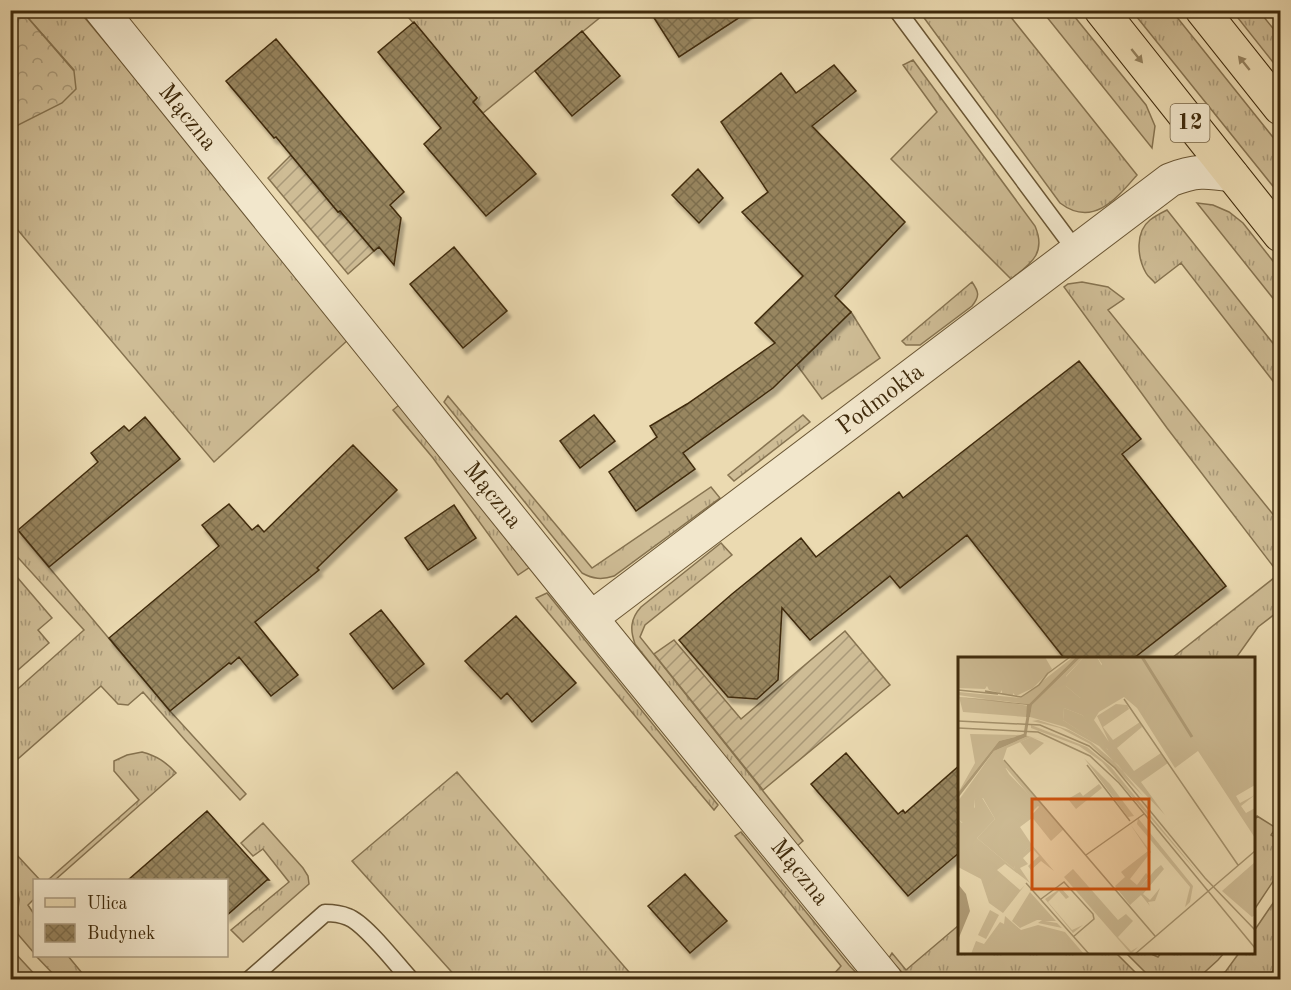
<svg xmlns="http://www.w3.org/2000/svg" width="1291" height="990" font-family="'Old Standard TT',serif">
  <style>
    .grass { fill: url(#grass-tufts); stroke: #867350; stroke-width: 1.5 }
    .forest { fill: url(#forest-crowns); stroke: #867350; stroke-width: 1.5 }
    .garden { fill: url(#garden-furrows); stroke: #867350; stroke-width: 1.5 }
    .building { fill: url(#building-cross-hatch); stroke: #3f2a0b; stroke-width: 1.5; filter: url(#shadow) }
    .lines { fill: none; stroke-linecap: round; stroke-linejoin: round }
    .service-casing { stroke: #6a5634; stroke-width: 19 }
    .minor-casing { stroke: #6a5634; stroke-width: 35 }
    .primary-casing { stroke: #3f2a0b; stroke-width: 35 }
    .service { stroke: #f2e7cc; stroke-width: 16 }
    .minor { stroke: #f2e7cc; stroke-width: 33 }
    .primary { stroke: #ebdab1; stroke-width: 33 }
    .oneway { fill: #95825e }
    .labels { text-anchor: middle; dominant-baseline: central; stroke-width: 6; stroke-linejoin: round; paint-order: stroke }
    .shield { fill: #f2e7cc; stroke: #756345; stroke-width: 1.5 }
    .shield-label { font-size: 22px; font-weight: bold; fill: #3f2a0b }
    .street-label { font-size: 24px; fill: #3f2a0b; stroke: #f2e7cc }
    .inset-river { fill: none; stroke: #b19e79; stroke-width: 3 }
    .inset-road { fill: none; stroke: #a6946f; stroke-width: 1.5 }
    .view { fill: #cf520c; fill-opacity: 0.15; stroke: #cf520c; stroke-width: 3 }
    .inset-edge { fill: none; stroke: #3f2a0b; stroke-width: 3 }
  </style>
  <defs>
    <pattern id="grass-tufts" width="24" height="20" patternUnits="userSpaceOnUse" patternTransform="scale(1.5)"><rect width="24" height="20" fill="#cebc95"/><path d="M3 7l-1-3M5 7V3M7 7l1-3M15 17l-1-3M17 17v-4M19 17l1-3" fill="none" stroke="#a99978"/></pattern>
    <pattern id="forest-crowns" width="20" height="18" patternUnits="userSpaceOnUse" patternTransform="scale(1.5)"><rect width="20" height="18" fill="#cebc95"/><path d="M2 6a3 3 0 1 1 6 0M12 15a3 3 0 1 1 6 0" fill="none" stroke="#a99978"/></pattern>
    <pattern id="garden-furrows" width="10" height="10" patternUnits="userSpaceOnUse" patternTransform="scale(1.5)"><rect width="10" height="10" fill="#cebc95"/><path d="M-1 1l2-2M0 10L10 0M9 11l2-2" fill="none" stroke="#a99978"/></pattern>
    <pattern id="building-cross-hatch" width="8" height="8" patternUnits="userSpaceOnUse" patternTransform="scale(1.5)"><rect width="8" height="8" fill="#988661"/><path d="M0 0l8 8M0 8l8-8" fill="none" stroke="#7d6e4e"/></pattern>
    <filter id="shadow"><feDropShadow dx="3.5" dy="6" stdDeviation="1.5" flood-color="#0004"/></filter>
  </defs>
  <rect width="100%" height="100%" fill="#ebdab1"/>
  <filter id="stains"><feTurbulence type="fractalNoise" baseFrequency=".00333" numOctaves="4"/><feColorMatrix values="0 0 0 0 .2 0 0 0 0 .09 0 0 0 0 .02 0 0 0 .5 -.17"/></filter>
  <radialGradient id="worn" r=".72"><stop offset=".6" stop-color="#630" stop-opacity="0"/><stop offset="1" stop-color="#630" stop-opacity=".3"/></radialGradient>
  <!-- grass -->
  <path class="grass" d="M22,11H79L216,174L349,339L214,462L11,222L10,134L18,125L74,70Z
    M403,11H608L483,113L473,102L477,98Z
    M919,11H1006L1137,175C1116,199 1093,228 1060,203Z
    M1042,11H1070L1146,105L1155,126L1152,148Z
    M1132,11H1172L1280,146V195Z
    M1235,11H1259L1280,37V71L1234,13Z
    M913,60L1035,226C1047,254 1030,264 1011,279L891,159L937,112L903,65Z
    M1197,203L1213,205L1229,212L1243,223L1280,270V307Z
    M1167,210L1280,352V390L1181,263L1155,283C1152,279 1148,277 1146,273C1137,257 1135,232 1150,220C1155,216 1161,213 1167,210Z
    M972,282C979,292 980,296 972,306L920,345H906L902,341Z
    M1082,282L1108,287L1124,299L1108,310L1280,523V537L1275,541L1280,549V610L1258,627L1236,658H1172L1279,574L1167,428L1064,287L1068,284Z
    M851,312L880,358L822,399L797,365Z
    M448,396L592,568L711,487L720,498L614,576C602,580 593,579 582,573L444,402Z
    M399,405L530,567L518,575L433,458L393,410Z
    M803,415L810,422L734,481L728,475Z
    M10,521L170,711L246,794L240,800L185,740L143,692L128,705L118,704L101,686L11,765V695L84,630L13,552L11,554Z
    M721,543L732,555L645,625L640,637L803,841L796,847L635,644C630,630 630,619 641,607Z
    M11,570L52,618L38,630L49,643L11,676Z
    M547,593L718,805L714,810L536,598Z
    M142,752C157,756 166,762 176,773L55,880H48L139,800L114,771V761L127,755Z
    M457,772L635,979H458L352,861Z
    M1257,816L1276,828L1271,835L1280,841V871L1254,910V821Z
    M263,823L303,868L308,876L309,884L243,942L231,930L289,882L263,849L253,856L241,843Z
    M741,832L849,965L862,979H835L832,976L841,966L735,836Z
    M15,853L40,880H34V899L28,905L34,914V953L16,932L19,899L12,867Z
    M1280,893V961L1267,979H1215L1226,971L1239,953L1254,952V931Z
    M959,925L960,952L1116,953L1142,979H908L889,958L892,953L906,970Z
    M14,952L39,979H13L11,965Z
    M1126,953H1149L1158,957L1161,953H1224L1218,960L1196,980L1152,979Z
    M36,956H68L87,979H58Z"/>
  <!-- forest -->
  <path class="forest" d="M11,10L22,11L74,71L76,89L62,103L18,125L11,134Z"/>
  <!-- garden -->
  <path class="garden" d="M291,155L338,212L343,215L374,251L348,274L268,178Z
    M845,631L890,685L763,790L654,654L674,640L741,719Z"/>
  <!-- building -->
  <path class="building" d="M649,10H751L679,57Z
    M414,22L477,98L473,102L536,174L486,216L424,144L441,128L378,52Z
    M582,31L620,76L572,116L535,71Z
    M276,39L404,192L390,205L401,218L394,265L379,247L374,251L340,211L338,212L276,137L274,138L226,81Z
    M834,65L856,91L812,126L905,222L835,296L851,312L773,388L683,453L695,469L636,511L609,472L657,437L650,426L687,404L775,343L755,323L803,276L742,212L768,192L721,122L781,73L796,93Z
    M698,169L723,198L699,223L672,195Z
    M454,247L507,311L463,348L410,284Z
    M1079,361L1141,439L1122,454L1226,586L1134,658H1064L967,535L900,588L890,576L810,640L782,608L778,680L757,699L728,697L679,640L732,594L801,538L816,557L899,492L903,498Z
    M594,415L615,441L580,468L560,441Z
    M145,417L180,459L49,567L18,530L98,462L91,453L124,426L129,431Z
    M353,445L397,490L317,568L319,570L255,622L298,675L271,696L239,657L231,664L229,663L170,711L109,638L219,546L202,525L229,504L252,530L258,525L264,532Z
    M454,505L476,538L428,570L405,538Z
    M381,610L424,664L393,689L350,634Z
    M516,616L576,683L532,722L507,693L501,699L465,661Z
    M846,753L898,814L903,810L905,813L960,765V852L908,896L811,784Z
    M207,811L269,880H267L226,916V880H128Z
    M685,874L727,921L690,953L648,906Z"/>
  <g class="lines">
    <!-- service casing -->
    <g class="service-casing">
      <path id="service" d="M897,10L1077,252
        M249,980L325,913C333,913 341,914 348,917C365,923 397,965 411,980"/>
    </g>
    <!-- minor casing -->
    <g class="minor-casing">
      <path id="minor" d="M101,10L591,618L886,980
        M591,618L1170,180C1195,170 1206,171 1232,175"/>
    </g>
    <!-- primary casing -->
    <g class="primary-casing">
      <path id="primary" d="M1101,10L1280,235
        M1202,10L1280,108"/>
    </g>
    <!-- service -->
    <use href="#service" class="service"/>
    <!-- minor -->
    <use href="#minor" class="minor"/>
    <!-- primary -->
    <use href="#primary" class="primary"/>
  </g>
  <!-- one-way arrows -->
  <defs><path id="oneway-solid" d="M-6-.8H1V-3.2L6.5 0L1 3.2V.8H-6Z" transform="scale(1.5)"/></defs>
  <g class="oneway">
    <use href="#oneway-solid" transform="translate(1137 56) rotate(51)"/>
    <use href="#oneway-solid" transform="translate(1244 63) rotate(-129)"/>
  </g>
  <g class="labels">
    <!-- shield labels -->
    <rect class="shield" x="1170.5" y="104" width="39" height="38" rx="4.5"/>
    <g class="shield-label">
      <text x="1190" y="123">12</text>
    </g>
    <!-- street labels -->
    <g class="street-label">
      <text transform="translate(187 118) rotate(51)">Mączna</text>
      <text transform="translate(881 400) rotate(-37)">Podmokła</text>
      <text transform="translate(492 496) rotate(51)">Mączna</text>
      <text transform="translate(799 873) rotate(51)">Mączna</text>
    </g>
  </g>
  <!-- overview -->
  <g transform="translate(958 657)">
    <rect width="297" height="297" fill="#ebdab1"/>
    <path d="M0,0H87L94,12L75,31L58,39L55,36V39L44,37V33L42,36L31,33L29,29L27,32L0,31ZM115,0H118L71,47L37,43L70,49L68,60L5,55L1,40L28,42L0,38L1,35L63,41ZM123,0H126L108,19V29L122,41L144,7L139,0H297V128L278,139L282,146L297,138L283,149L288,156L297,151V181L240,94L217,111L179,51L166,40L141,55L136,63L151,85L139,59L158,47L169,48L171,52L145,70L155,83L182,65L184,70L159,91L176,114L203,96L210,106L183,125L207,158L141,89L107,70L72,60L74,48ZM106,51L124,58L150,93L105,63ZM80,63L111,73L133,85L160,108L185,139L132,87L102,71L74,64ZM73,68L129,90L153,110L245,222L144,105L121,89L73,71ZM12,77L65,78L41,84L0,136L17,106ZM70,79L96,86L73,80L49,91L45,103L106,172L93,184L73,159L81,150L48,111L12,129L0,144L36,94ZM126,101L152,127L176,159L170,160ZM141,127L144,131L118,152L110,142L122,135L125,139ZM23,139L37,162L19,181L56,212L58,201L74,188L96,214L83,204L73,213L70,209L81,199L75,192L65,201L70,207L62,211L72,226L47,207L39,213L62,233L67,228L45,256L31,246L23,222L0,210V162L4,166L17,150V142ZM180,161L235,229L232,245L227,250L232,230L179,167ZM172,167L193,195L172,222L179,228L188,216L191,219L180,233L197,213L203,208L206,212L185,237L192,243L202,231L197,244L190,245L192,249L183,238L172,248L157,229L167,220L163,215L190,194ZM115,212L160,263L168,257L175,264L160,280L173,294L180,290L173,297L106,220ZM103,231L111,240L108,242L101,234L90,245L114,273L125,268L115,276L87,242ZM72,235L98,264H87L99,266L104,271L80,266L84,263H79L62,271L54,264ZM47,259L63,273L80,268L107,275L126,297H13L18,284L26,287L42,265L46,267Z" fill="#cebc95" fill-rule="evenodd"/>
    <path d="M5,0H23L24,4L0,26V7ZM126,0H139L146,13L134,35L122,41L108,29L106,22ZM215,19L223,26L218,33L219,49L211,31ZM106,51L124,58L148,85L149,93L105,63ZM73,80L86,86L72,98L62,85ZM248,81L274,98L297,102V120L271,129L252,102ZM38,95L51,117L81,148L74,155V161L62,170L74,188L59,201L56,212L19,181L37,162L25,141L17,142L16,153L5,166L0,162V144ZM91,285L99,290L98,297H79L78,291Z" fill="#cebc95"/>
    <path d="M297,205V258L294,260L264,234Z" fill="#cebc95"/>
    <path d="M32,253L41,258L28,282L20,278Z" fill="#cebc95"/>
    <path d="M118,0H123L74,48L72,60H68L69,48L0,40L71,47ZM65,78L70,79L36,94L0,141V136L41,84ZM0,227L8,237L12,254L0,283Z" fill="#b19e79"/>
    <path class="inset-river" d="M184,0L234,80M58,81L67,78L71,53"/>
    <path class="inset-road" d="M89,17L112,0M0,33L40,37M27,34L63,40L81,28L90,16M166,42L280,208M0,64L82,68L131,89L157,111L247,221L297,273M0,71L80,75L132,99L161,126L297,291M46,103L197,279M129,108L172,164M128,198L186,157M68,226L131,297M83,242L106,225L135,257L136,262L115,280M177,297L297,194"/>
    <path class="view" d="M74,142H191V232H74Z"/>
    <rect width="297" height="297" class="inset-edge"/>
  </g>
  <!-- margin -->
  <rect width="1291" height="990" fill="none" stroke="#ebdab1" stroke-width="36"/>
  <rect x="12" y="12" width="1267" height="966" fill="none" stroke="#3f2a0b" stroke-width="3"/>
  <rect x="18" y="18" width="1255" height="954" fill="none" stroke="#3f2a0b" stroke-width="1.5"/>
  <!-- legend -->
  <rect x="33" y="879" width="195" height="78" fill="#f2e7cc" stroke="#aa9b7f" stroke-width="1.5"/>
  <rect x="45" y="898" width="30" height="9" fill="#ebdab1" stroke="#aa9b7f" stroke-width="1.5"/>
  <text x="87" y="909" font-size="18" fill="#3f2a0b">Ulica</text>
  <rect x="45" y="924" width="30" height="18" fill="url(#building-cross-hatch)" stroke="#aa9b7f" stroke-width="1.5"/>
  <text x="87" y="939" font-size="18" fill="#3f2a0b">Budynek</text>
  <rect width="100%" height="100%" filter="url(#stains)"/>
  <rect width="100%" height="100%" fill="url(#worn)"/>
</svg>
